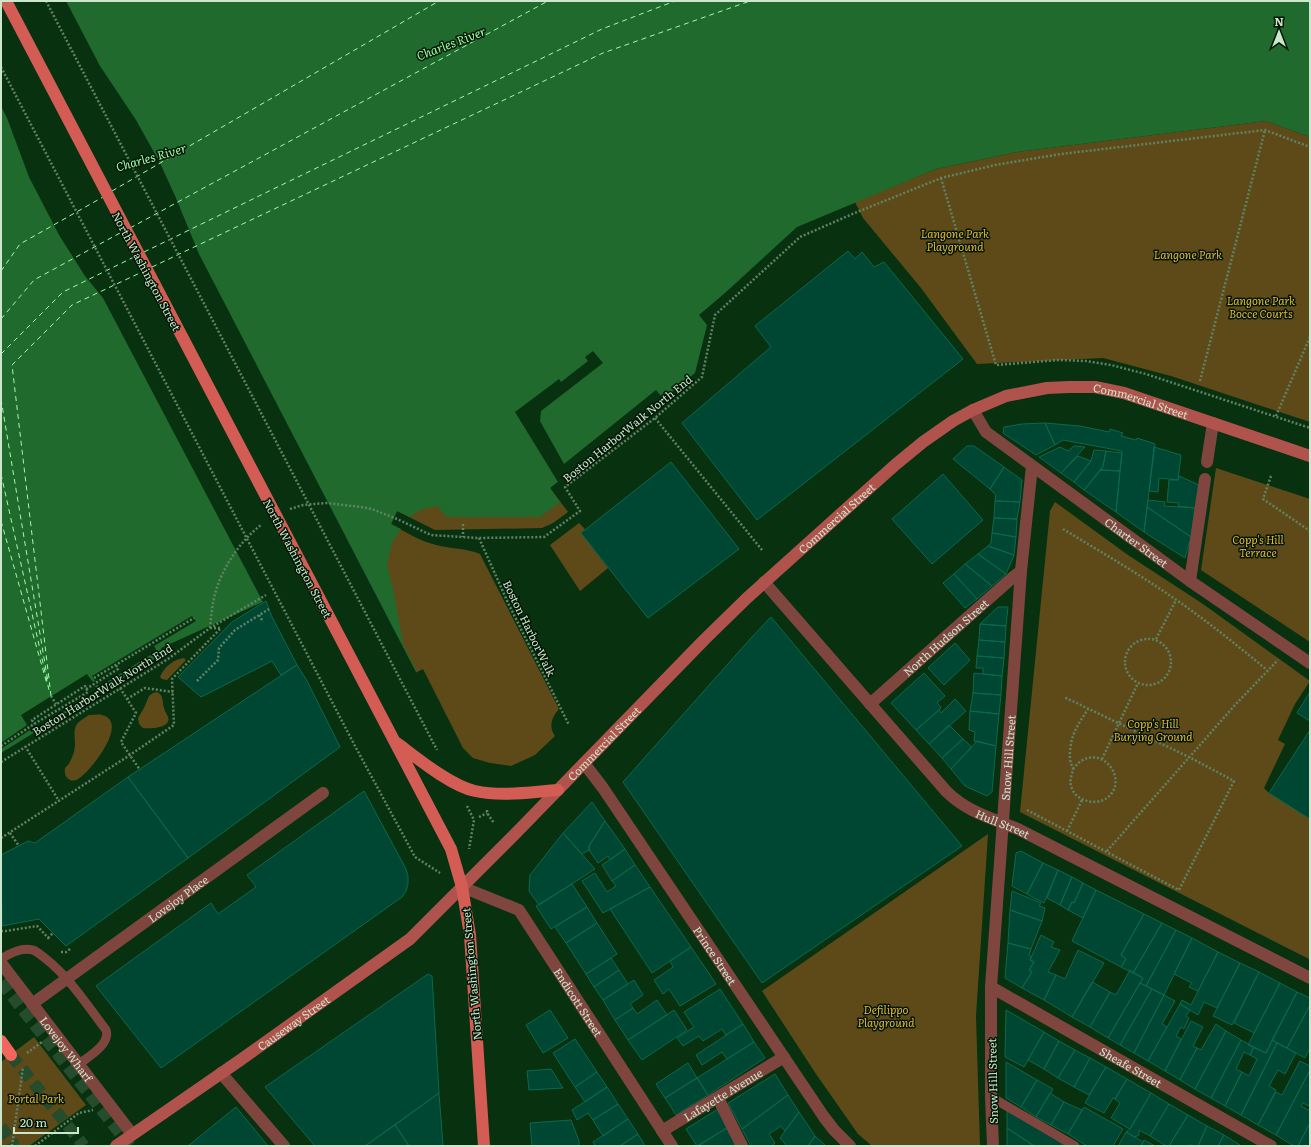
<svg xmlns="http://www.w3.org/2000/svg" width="1311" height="1147" font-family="Literata,serif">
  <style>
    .green { fill: #5e4a18 }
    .water { fill: #216a2d }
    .pier { fill: #083110 }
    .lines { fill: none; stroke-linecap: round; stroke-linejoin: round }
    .ferry { stroke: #9efda6; stroke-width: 1; stroke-dasharray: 5 4; stroke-linecap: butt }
    .building { fill: #004733; stroke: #0c694d }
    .highway-tunnel { stroke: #254c2c; stroke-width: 12; stroke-dasharray: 12 6; stroke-linecap: butt }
    .path { stroke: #608365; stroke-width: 2.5; stroke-dasharray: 2 2; stroke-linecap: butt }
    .lane { stroke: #7f4640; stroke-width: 9 }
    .street { stroke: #7f4640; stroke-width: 12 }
    .secondary { stroke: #af534c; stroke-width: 12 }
    .primary { stroke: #d35d55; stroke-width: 12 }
    .highway { stroke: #f4655d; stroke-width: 12 }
    .labels { text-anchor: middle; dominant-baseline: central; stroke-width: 3; stroke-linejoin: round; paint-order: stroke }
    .park-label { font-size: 11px; font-style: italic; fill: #e8b737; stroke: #021605 }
    .street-label { font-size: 11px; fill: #cce7cd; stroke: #021605 }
    .water-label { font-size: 12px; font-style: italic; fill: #9efda6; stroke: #021605 }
  </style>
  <rect width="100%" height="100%" fill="#083110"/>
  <!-- green -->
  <path class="green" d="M1266,121L1310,137V422L1171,376L1103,358L977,364L921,288L863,218L855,202L936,169L1017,152Z
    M1216,468L1310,499V642L1201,570Z
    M550,488L568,512L553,523L542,528L435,530L397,511L391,524C405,532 420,541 436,545C451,549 466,548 480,554L559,709C552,717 548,726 555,736L535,755L511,766L490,763L473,758L463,748L423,669L370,696L379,507Z
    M1055,502L1128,555L1203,604L1310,681L1295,704L1278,740L1285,744L1264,788L1269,793L1310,819V956L1309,959L1020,812L1050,511Z
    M579,523L585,529L581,533L608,568L580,591L550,545Z
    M184,658L186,660L167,680L162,679L160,677C164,667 174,659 184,658Z
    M157,692C164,695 162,702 164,708C165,712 167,714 168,717C172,728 150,729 143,728L139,724L138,718L144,708L149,696L153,693Z
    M89,715C93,715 98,714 102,715C129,722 93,767 83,775C80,778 75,782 70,780C66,778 64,773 65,769C65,767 67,766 68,765C72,759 75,751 75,744C75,737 73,730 77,724C80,720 85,718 89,715Z
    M988,834L976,1016L980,1146H872L858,1134L816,1074L762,991Z
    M34,1037L86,1105L29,1146H1V1062Z"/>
  <!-- water -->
  <path class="water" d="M1,1H1310V137L1266,121L1017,152L936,169L797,227L725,293L699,315L707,325L695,373L629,427L550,488L560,502L540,517H447L437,506L419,510L410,517L397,511L391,524L401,529L392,542L387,565L394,594L403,644L417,672L370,696L265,601L161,648L164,653L1,753Z"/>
  <!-- pier -->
  <path class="pier" d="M1,1H66L100,66L136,120L160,163L176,198L199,254L417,674L331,718L305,682L103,298L85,276L59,235L29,177L7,118L1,106Z
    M593,351L603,363L541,411L540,421L564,464L656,390L663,398L558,482L515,412L559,379L561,382L588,361L585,357Z
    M192,616L196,621L154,646L157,651L99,687L98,685L95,686L98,691L31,732L30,730L1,749V743L27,725L21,715L87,674L93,682L95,681L92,676Z"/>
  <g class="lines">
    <!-- ferry -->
    <path class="ferry" d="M112,191L439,1
      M130,228L548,1
      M144,252L602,29L675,1
      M152,267L603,53L750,1
      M1,271L20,244L103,197
      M1,319L34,280L120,233
      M1,354L63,292L134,257
      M1,399L48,682
      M1,474L49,690
      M1,521L47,684
      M51,696L12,365L72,305L142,272"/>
  </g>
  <!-- building -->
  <path class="building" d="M848,251L855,259L862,252L874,267L884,262L963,359L757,520L682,423L771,347L755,326Z
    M1045,423L1055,445L1036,455L1003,433L1004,427L1022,424Z
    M1045,423L1080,426L1109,432L1110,429L1123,433L1121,436L1136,440L1137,438L1155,444L1144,532L1116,512L1122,451L1063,440L1055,445Z
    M967,446H974L1004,467L990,489L953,459Z
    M1074,446L1085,447L1061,473L1039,457L1060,447L1068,451Z
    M1154,447L1181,455L1178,480L1159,478L1158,492L1149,491Z
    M1094,450L1106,451L1103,466L1084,490L1074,482L1091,461Z
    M1106,451L1122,453L1120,471L1101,470L1103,466Z
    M1078,456L1091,461L1074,482L1061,473Z
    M671,462L739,549L648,618L581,533Z
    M1004,467L1022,480L1020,502L995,501L996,495L990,489Z
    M1101,470L1120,471L1116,512L1084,490Z
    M943,474L983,520L932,564L892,519Z
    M1179,476L1199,485L1195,508L1178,506L1179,503L1167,502L1169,480H1178Z
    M1148,500L1165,502L1164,506L1195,508L1191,537L1147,507Z
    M995,501L1020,502L1017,519L994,518Z
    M1147,507L1191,537L1185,558L1144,532Z
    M994,518L1017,519L1016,537L992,533Z
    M992,533L1016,537L1014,555L988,546L991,543Z
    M988,546L1014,555L1006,574L978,554Z
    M978,554L1006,574L992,586L965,564Z
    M965,564L992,586L977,599L954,574Z
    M954,574L977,599L965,608L943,583Z
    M266,601L272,617L297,665L281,675L272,661L201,697L178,677L232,622Z
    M998,607H1008L1006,626L980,624Z
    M771,617L962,846L762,983L623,782L752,637Z
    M980,624L1006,626L1005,642L979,640Z
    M979,640L1005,642L1004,658L977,656Z
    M955,643L970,660L944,685L928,668Z
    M977,656L1004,658L1002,676L983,674V668H976Z
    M297,665L306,679L340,747L188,858L128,777Z
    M924,673L945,696L937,703L941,707L939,710L916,730L891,703Z
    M974,673L1002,676L1001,695L973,693Z
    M1310,692V721L1297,713Z
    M973,693L1001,695L999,714L970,711Z
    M955,699L966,711L929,744L916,730L939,710L941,713Z
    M970,711L999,714L996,746L974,741L975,732L969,730Z
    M949,725L963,739L942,758L929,744Z
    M1310,730V819L1269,793Z
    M963,739L972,747L951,769L942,758Z
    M977,741L996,746L992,792L987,796L965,786L951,769Z
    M128,777L188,858L66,946L39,919L2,926L1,855L28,841L35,843Z
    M364,791L406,869L408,876V884L406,891L402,897L161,1068L96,986L211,903L218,914L256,887L247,875Z
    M592,802L605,821L589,846V850L582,854L563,833Z
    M605,821L625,849L610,860L608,856L598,863L589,850V846Z
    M563,833L595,869L539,905L529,891L530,875Z
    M625,849L635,865L612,881L602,865Z
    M1021,851L1043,863L1027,894L1012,886L1016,853Z
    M1043,863L1058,870L1044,903L1027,894Z
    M635,865L650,887L603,913L582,881L595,873L607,892L616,886L612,881Z
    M1058,870L1072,877L1060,905L1047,898Z
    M1072,877L1083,883L1074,903L1072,902L1068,910L1060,905Z
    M1083,883L1096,890L1083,918L1068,910L1072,902L1074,903Z
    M572,884L587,907L551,929L536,906Z
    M650,887L691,947L652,973L610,909Z
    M1096,890L1144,914L1121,955L1126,959L1121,967L1072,941Z
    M1012,891L1041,903L1039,906L1045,908L1042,921L1010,910Z
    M587,907L597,923L566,943L555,927Z
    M1010,910L1042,921L1031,949L1008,943Z
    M1144,914L1162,923L1133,973L1121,967L1126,959L1121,955Z
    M597,923L617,954L586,974L566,943Z
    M1162,923L1176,930L1146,986L1140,983L1143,978L1133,973Z
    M1176,930L1192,938L1164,995L1146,986Z
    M1041,935L1054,942L1051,947L1060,950L1048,972L1056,975L1044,1000L1022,988L1032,972L1029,970L1034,962L1030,960Z
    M1192,938L1218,952L1198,991L1189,987L1192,983L1174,974Z
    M1008,943L1031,949L1029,955L1032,957L1030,960L1034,962L1029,970L1032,972L1022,988L1005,978Z
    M691,947L716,984L680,1006L669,989L663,994L654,980L673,967L670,961Z
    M1078,950L1104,963L1072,1017L1044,1000L1056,975L1065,979Z
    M1218,952L1240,963L1217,1008L1204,1002L1198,1015L1180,1004L1182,1000L1191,1005Z
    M611,958L619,970L594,987L586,974Z
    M1240,963L1259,972L1232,1025L1213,1016Z
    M619,970L628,984L603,1000L594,987Z
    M1130,970L1143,978L1108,1038L1090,1027L1110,992L1116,995Z
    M1259,972L1280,983L1254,1033L1234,1023Z
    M428,974L432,976L439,1093L365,1146H315L265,1087Z
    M634,980L643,995L630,1004L633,1008L615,1020L603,1000Z
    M1092,982L1110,992L1090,1027L1072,1017Z
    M1140,983L1152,989L1120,1045L1108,1038Z
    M1280,983L1297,992L1266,1053L1248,1045Z
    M720,989L743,1024L726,1035L722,1029L703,1041L699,1036L683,1046L677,1038L694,1027L684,1012Z
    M1152,989L1164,995L1134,1053L1120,1045Z
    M1297,992L1310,998V1005L1287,1048L1272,1040Z
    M1164,995L1175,1001L1162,1024L1167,1027L1148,1061L1134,1053Z
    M657,1000L667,1015L628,1040L615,1020L633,1008L637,1014Z
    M1180,1004L1190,1010L1186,1016L1189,1018L1184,1029L1181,1027L1176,1036L1181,1039L1165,1071L1148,1061Z
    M1310,1005V1048L1305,1058L1287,1048Z
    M550,1010L568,1038L543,1053L526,1025Z
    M674,1010L687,1030L642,1060L628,1040Z
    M1006,1010L1044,1032L1024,1067L1005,1057Z
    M1191,1021L1203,1027L1193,1046L1197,1048L1180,1080L1165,1071Z
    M743,1024L754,1042L727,1059L722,1052L702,1065L696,1055Z
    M1216,1024L1226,1031L1195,1089L1180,1080L1197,1048L1201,1050Z
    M1226,1031L1241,1040L1211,1098L1195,1089Z
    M1044,1032L1059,1041L1044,1069L1028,1060Z
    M575,1039L597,1072L575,1087L553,1053Z
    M1241,1040L1254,1047L1250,1055L1244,1052L1236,1069L1242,1072L1225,1106L1211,1098Z
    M1272,1040L1277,1043L1241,1115L1225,1106L1242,1072L1249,1076L1257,1059L1250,1055L1254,1047L1266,1053Z
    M1059,1041L1075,1050L1058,1078L1044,1069Z
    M754,1042L765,1058L708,1095L697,1078Z
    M1277,1043L1296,1053L1285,1074L1278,1070L1269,1086L1276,1090L1258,1125L1241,1115Z
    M1075,1050L1090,1058L1074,1087L1058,1078Z
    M1090,1058L1106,1067L1089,1095L1074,1087Z
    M1300,1061L1310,1066V1070L1276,1135L1258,1125L1276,1092L1282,1095Z
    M1006,1062L1037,1080L1021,1107L1006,1098Z
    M688,1063L697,1078L665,1098L656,1084Z
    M1106,1067L1127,1079L1115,1099L1113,1098L1104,1113L1085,1103Z
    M551,1069L563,1088L529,1090L527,1071Z
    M1310,1070V1105L1309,1106L1303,1103L1301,1106L1310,1111V1123L1298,1146H1294L1276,1135Z
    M597,1072L607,1087L585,1102L575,1087Z
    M775,1074L788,1095L742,1129L728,1103Z
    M697,1078L708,1095L676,1115L665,1098Z
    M1127,1079L1151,1093L1130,1129L1111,1118L1120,1103L1115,1099Z
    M1037,1080L1053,1089L1036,1117L1021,1107Z
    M607,1087L618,1104L593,1120L588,1113L577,1120L572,1110Z
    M439,1093L443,1146H409L395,1125Z
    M1050,1093L1064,1102L1051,1125L1036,1117Z
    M1151,1093L1169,1104L1150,1136L1139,1130V1135L1135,1137L1126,1132L1130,1129Z
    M788,1095L799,1112L785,1131L781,1126L769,1134L775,1143L772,1146H751L742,1129Z
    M1064,1102L1082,1110L1068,1134L1051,1125Z
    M618,1104L628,1119L603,1136L593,1120Z
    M1169,1104L1188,1115L1169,1146H1166L1150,1136Z
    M236,1107L268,1146H188Z
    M1084,1107L1123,1129L1113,1146H1087L1068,1134Z
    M718,1109L727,1128L697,1146L686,1129Z
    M1007,1109L1063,1144L1062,1146H1034L1007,1128Z
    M799,1112L815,1136L808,1146H787L780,1138Z
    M1188,1115L1207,1126L1198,1146L1189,1145L1188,1146H1169Z
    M628,1119L638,1134L620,1146H595L593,1142Z
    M571,1120L579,1141V1146H532L530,1123Z
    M1310,1123V1146H1298Z
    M395,1125L409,1146H365Z
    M1207,1126L1224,1135L1218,1146H1198Z
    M727,1128L736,1146H698Z
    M1007,1128L1034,1146H1007Z
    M1126,1132L1143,1142L1141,1146H1118Z
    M638,1134L645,1146H620Z
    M1224,1135L1240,1145V1146H1218Z
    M815,1136L826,1146H808Z
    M1144,1140L1155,1146H1141Z"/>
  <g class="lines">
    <!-- highway-tunnel -->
    <path class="highway-tunnel" d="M1,982L130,1146
      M11,1055L84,1146
      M1,1127L15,1146"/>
    <!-- path -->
    <path class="path" d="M46,1L437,750
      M1,67L355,746L415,857L440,873
      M941,178L996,365L1059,360L1086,361L1111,365L1146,374L1310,428
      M1200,381L1265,130
      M1276,416L1310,337
      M655,418L762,550
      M1271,476L1263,499L1310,531
      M290,509L303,505L326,503L361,507L372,509L397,519L431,535L479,538L544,537L580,511L565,487L655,418L702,377L715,315L800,237L857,212L941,178L995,165L1061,154L1265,130L1310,147
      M463,524V537
      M1063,529C1101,552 1139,574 1175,599C1207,621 1237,645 1267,670
      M479,538L509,605L569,725
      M259,615L263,622
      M210,628C211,617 212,605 215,594C222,568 240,541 261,525
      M210,628H221
      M1125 662a23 23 0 1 1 46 0a23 23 0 1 1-46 0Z
      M1156,639L1176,600
      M94,678L194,618
      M197,681L218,660L219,648L235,630L269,609
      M120,688L136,713L121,742L140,770
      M86,689L118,669L116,665
      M51,696L56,704
      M127,699L145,688L173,692
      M1,746L34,724L88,692L85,686L32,720L34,724
      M25,746L59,801
      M1102,759L1138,683
      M1,762L168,659L210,628L266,595
      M1073,769C1097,737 1132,779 1107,798C1095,806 1075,801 1071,786C1069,778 1073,774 1073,768C1073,766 1071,765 1071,763C1069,758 1070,749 1071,744C1073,731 1081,720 1088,709
      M467,806L474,820L469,849
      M487,810V813L494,823
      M1027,810L1179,890L1234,781L1189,757L1064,697
      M479,817L487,813
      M1067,831L1082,800
      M10,833L19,846
      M1,838L130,755L174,725L172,679L221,628
      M1107,851L1235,705L1278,660
      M1,931H6L37,926L39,928L50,940
      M48,938L53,933
      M61,952H66L70,949
      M27,1053L42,1042
      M12,1146L23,1067
      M35,1146L79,1113L93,1110"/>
    <!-- lane -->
    <path class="lane" d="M1,959C10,953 22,947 33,950C38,952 42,956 46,959C70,978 87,1005 106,1030C111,1044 88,1057 79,1064
      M991,1097L1075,1146"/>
    <!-- street -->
    <g class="street">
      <path id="s1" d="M973,410L986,432L1190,581L1310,663"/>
      <path d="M1207,462L1213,423"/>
      <path d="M1190,581L1205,479"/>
      <path id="s2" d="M764,582L946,791C967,812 991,818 1018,829L1310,978"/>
      <path id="s3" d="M870,704L1012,578L1021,571"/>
      <path id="s4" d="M584,763L603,788L824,1117L834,1130L850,1146"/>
      <path id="s5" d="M462,887L519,910L672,1146"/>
      <path id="s6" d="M1,963L132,1134"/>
      <path id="s7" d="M991,987L1271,1146"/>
      <path id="s8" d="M32,1004L323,793"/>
      <path d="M221,1073L284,1146"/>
      <path d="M718,1098L742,1146"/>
      <path id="s9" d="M662,1131L784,1057"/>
      <path id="s10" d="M993,1146L991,1097V987L1021,571L1032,466"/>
    </g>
    <!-- secondary -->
    <path class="secondary" id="s11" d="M116,1146L239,1061L410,939L515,834L705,639L747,598L895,465L923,442L953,421L973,410L1006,396L1047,388L1069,387H1095L1124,393L1310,456"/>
    <!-- primary -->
    <path class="primary" d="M6,1L451,849L462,887L470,935L484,1146
      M397,743C417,758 451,786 475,791C502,797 531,792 558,790"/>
    <!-- highway -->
    <path class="highway" d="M1,1041L11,1055"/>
  </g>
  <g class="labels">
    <!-- park labels -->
    <g class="park-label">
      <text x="955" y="233">Langone Park<tspan x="955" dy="13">Playground</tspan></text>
      <text x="1188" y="254">Langone Park</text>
      <text x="1261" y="300">Langone Park<tspan x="1261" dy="13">Bocce Courts</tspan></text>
      <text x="1258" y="539">Copp's Hill<tspan x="1258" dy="13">Terrace</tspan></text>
      <text x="1153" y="723">Copp's Hill<tspan x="1153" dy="13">Burying Ground</tspan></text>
      <text x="886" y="1009">Defilippo<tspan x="886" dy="13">Playground</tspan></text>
      <text x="36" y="1098">Portal Park</text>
    </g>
    <!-- street labels -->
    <g class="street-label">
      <text transform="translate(147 271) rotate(62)">North Washington Street</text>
      <text stroke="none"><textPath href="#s11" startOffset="1307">Commercial Street</textPath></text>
      <text transform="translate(627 428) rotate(-39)">Boston HarborWalk North End</text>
      <text stroke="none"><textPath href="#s11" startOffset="959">Commercial Street</textPath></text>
      <text stroke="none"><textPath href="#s1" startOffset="212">Charter Street</textPath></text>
      <text transform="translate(298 558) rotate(62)">North Washington Street</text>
      <text transform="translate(530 628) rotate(64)">Boston HarborWalk</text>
      <text stroke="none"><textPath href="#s3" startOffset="101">North Hudson Street</textPath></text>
      <text transform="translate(102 689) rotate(-32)">Boston HarborWalk North End</text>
      <text stroke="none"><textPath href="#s11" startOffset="635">Commercial Street</textPath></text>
      <text stroke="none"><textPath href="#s10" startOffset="389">Snow Hill Street</textPath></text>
      <text stroke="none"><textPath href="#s2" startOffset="343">Hull Street</textPath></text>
      <text stroke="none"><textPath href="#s8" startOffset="180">Lovejoy Place</textPath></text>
      <text stroke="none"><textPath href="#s4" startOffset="233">Prince Street</textPath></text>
      <text transform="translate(471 974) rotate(-95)">North Washington Street</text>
      <text stroke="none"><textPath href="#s5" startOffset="171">Endicott Street</textPath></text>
      <text stroke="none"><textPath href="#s11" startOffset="216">Causeway Street</textPath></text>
      <text stroke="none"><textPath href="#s6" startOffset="108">Lovejoy Wharf</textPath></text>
      <text stroke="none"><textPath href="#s7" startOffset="161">Sheafe Street</textPath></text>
      <text transform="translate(992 1081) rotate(-91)">Snow Hill Street</text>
      <text stroke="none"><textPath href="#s9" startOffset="71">Lafayette Avenue</textPath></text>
    </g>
    <!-- water labels -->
    <g class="water-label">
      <text transform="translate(451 43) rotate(-21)">Charles River</text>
      <text transform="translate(151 157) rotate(-16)">Charles River</text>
    </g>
  </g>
  <!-- border -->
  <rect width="1311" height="1147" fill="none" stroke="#cce7cd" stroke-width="4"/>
  <!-- north arrow -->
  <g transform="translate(1279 32)" stroke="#021605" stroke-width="3" paint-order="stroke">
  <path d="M0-3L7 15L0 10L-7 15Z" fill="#cce7cd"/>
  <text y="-6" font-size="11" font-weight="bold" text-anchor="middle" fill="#cce7cd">N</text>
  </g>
  <!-- scale -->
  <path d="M14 1127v6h64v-6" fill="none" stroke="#cce7cd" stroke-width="2"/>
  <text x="20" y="1127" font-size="12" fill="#cce7cd" stroke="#021605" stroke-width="3" paint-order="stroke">20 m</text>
</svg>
